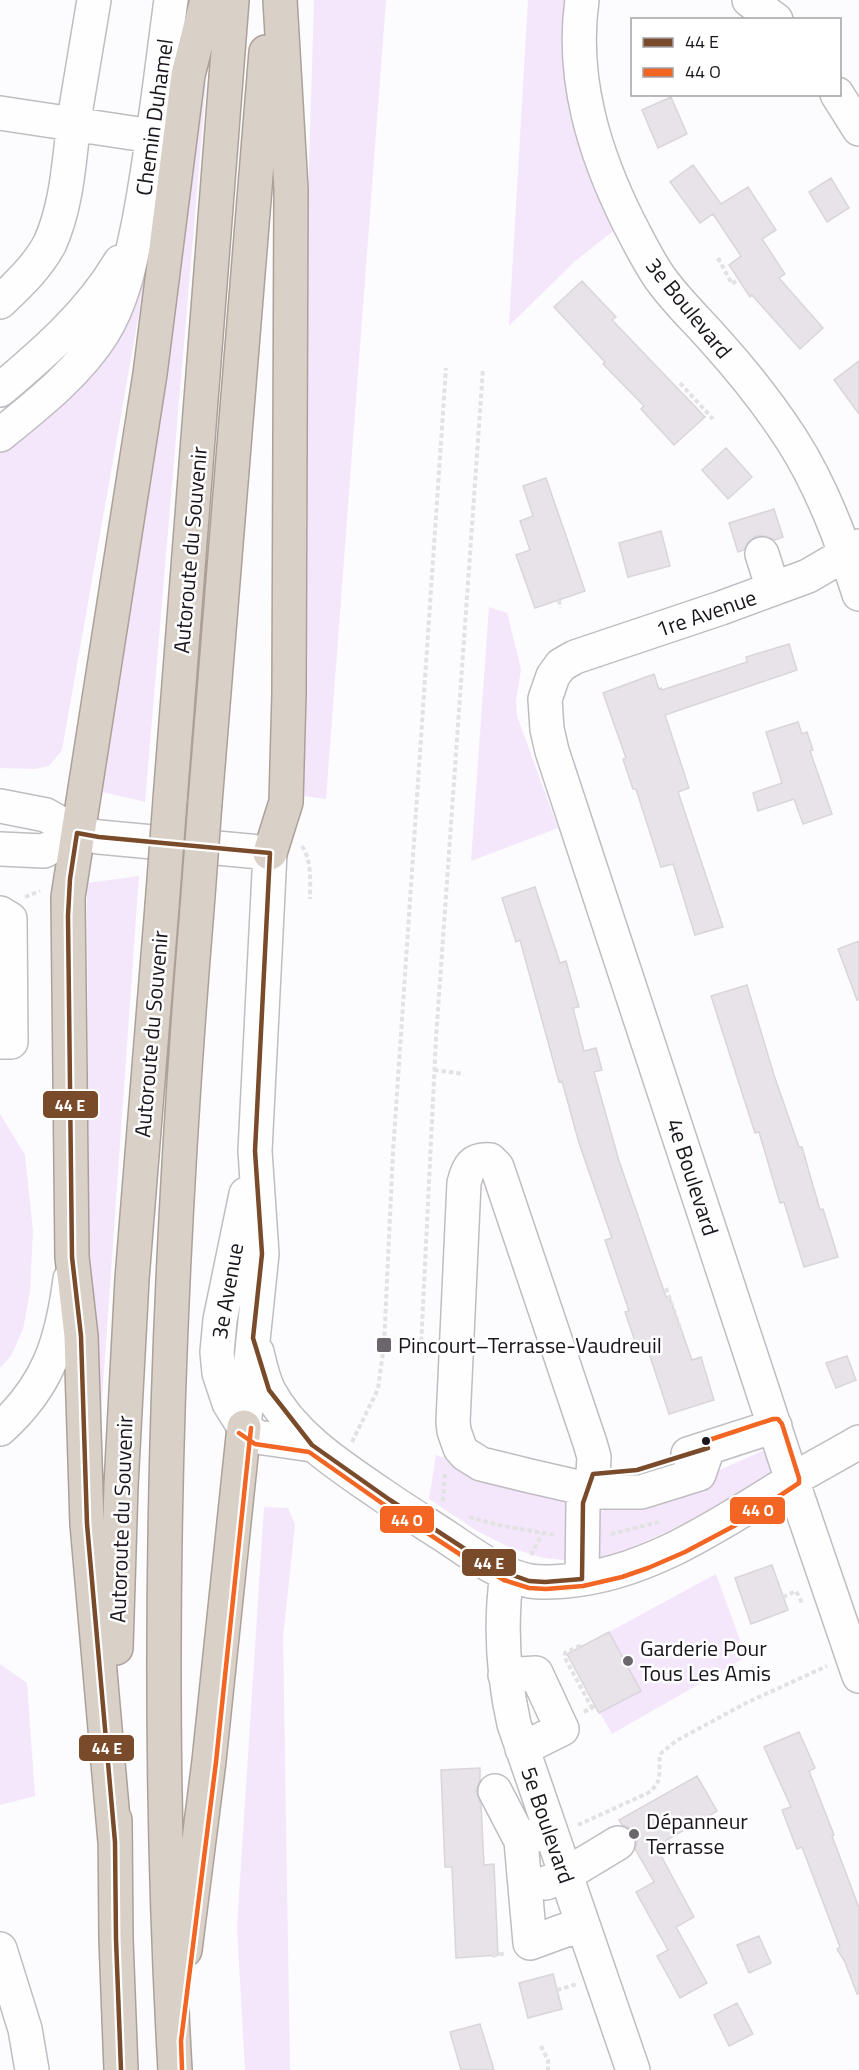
<svg xmlns="http://www.w3.org/2000/svg" width="859" height="2070" font-family="'Titillium Web',sans-serif">
  <style>
    .green { fill: #f4e7fb }
    .building { fill: #e7e3e9; stroke: #d9d6da; stroke-width: 1.5 }
    .lines { fill: none; stroke-linecap: round; stroke-linejoin: round }
    .minor-casing { stroke: #c0bdc2; stroke-width: 36 }
    .highway-casing { stroke: #aba199; stroke-width: 36 }
    .path { stroke: #e2e2e3; stroke-width: 4; stroke-dasharray: 4.5 3; stroke-linecap: butt }
    .minor { stroke: #fffeff; stroke-width: 33 }
    .highway { stroke: #d9d0c8; stroke-width: 33 }
    .highway-bridge-casing { stroke: #aba199; stroke-width: 36; stroke-linecap: butt }
    .highway-bridge { stroke: #d9d0c8; stroke-width: 33 }
    .bus-1-casing { stroke: #fff; stroke-width: 9 }
    .bus-2-casing { stroke: #fff; stroke-width: 9 }
    .bus-1 { stroke: #7a4b2a; stroke-width: 4.5 }
    .bus-2 { stroke: #f26522; stroke-width: 4.5 }
    .poi-dot { fill: #6a666b; stroke: #fff; stroke-width: 2 }
    .bus-dot { fill: #1b151d; stroke: #fff; stroke-width: 2 }
    .labels { text-anchor: middle; dominant-baseline: central; stroke-width: 5; stroke-linejoin: round; paint-order: stroke }
    .street-label { font-size: 22px; fill: #1b151d; stroke: #fff }
    .poi-label { font-size: 22px; fill: #1b151d; stroke: #fff; text-anchor: start }
    .line-badge { stroke: #fff; stroke-width: 2 }
    .badge-label { font-size: 16px; text-anchor: middle; font-weight: bold; fill: #fff }
  </style>
  <rect width="100%" height="100%" fill="#fcfbfd"/>
  <!-- green -->
  <path class="green" d="M314,0H386L326,799L304,796L305,297Z
    M528,0H567L562,32L564,71L570,116L585,164L617,228L574,262L509,326Z
    M195,82L206,84L145,802L99,791Z
    M146,273L62,750L49,766L35,769L0,768V445L105,352Z
    M489,607L507,613L521,669L516,701L517,716L558,828L471,861Z
    M139,876L137,904L99,1442L89,1267L87,883Z
    M0,1114L25,1155L33,1231L30,1292L23,1329L11,1356L0,1368Z
    M769,1448L777,1471L691,1520L623,1552L601,1558L575,1561L544,1558L511,1548L477,1531L429,1499L436,1455L558,1496L706,1476Z
    M264,1507L288,1508L295,1525L283,1637L290,2070H245L237,1927Z
    M716,1574L746,1657L612,1734L600,1713L640,1691L609,1632Z
    M0,1664L27,1683L35,1796L0,1805Z"/>
  <!-- building -->
  <path class="building" d="M671,97L687,134L658,148L642,110Z
    M693,165L721,204L748,187L776,230L762,239L785,274L779,278L823,328L800,349L752,295L750,297L729,265L741,256L713,214L700,223L670,182Z
    M831,178L849,208L827,222L809,192Z
    M582,281L616,317L612,320L705,417L674,445L641,409L644,406L603,364L605,362L554,307Z
    M859,361V414L834,380Z
    M726,448L752,477L728,499L702,470Z
    M546,478L585,591L535,608L516,555L530,550L520,521L533,516L523,486Z
    M774,509L783,537L775,540L765,536H756L748,542L744,550L738,552L729,523Z
    M661,531L670,566L628,577L619,543Z
    M789,644L797,670L665,715L689,788L678,792L723,927L695,935L673,864L661,867L636,789H633L623,759L626,758L603,693L654,674L659,689L661,688L662,690L747,662L746,657Z
    M798,722L802,734L807,732L813,750L810,751L832,814L803,824L794,799L758,811L753,793L782,783L766,732Z
    M535,887L560,963L566,961L579,1007L573,1008L584,1051L596,1048L602,1070L594,1072L619,1161L666,1297L669,1296L692,1360L701,1357L714,1400L669,1414L646,1344L637,1347L625,1312L629,1311L605,1240L612,1238L579,1143L562,1081L559,1082L520,940L516,942L502,898Z
    M859,941V1000H857L838,949Z
    M747,985L774,1075L799,1147H802L820,1210L823,1209L838,1257L804,1267L784,1202L780,1203L759,1132L755,1133L711,996Z
    M847,1356L856,1380L836,1388L826,1363Z
    M772,1565L788,1610L751,1624L735,1578Z
    M609,1632L641,1691L599,1713L567,1654Z
    M799,1732L815,1768L809,1771L834,1835L832,1836L859,1908V1994H857L845,1962L837,1949L840,1947L802,1847L797,1849L782,1810L791,1807L764,1747Z
    M480,1768V1780L476,1791L481,1805L484,1865L494,1864L498,1955L456,1958L452,1867H445L441,1770Z
    M697,1776L717,1811L660,1844L663,1849L659,1852L694,1917L676,1927L707,1983L680,1998L657,1956L668,1950L636,1892L654,1882L635,1849L637,1842L634,1834L628,1827L622,1825L619,1820Z
    M759,1936L771,1963L749,1973L737,1945Z
    M553,1974L562,2009L528,2018L519,1983Z
    M737,2003L753,2034L729,2046L714,2015Z
    M480,2024L494,2070H461L450,2032Z"/>
  <g class="lines">
    <!-- minor casing -->
    <g class="minor-casing">
      <path id="minor" d="M582,0C571,78 594,153 629,223C639,242 648,261 660,278C677,302 698,321 717,343C744,373 770,406 792,440C822,487 842,541 859,594
        M749,0L776,20
        M837,94L859,129
        M0,113L152,136
        M0,302C18,285 39,265 50,243C69,201 69,152 76,108C82,72 88,36 94,0
        M0,390C45,352 90,313 120,262
        M0,435C37,405 78,373 103,333C124,299 131,259 139,221C153,148 161,73 171,0
        M859,546L808,576L721,608L575,657L561,665L553,676L545,699L547,729L552,751L792,1480L859,1676
        M762,554L773,589
        M0,806L46,815L77,833L99,837L270,853L255,1151L262,1254L244,1427
        M0,849L44,851L77,833
        M0,913L10,919L11,1042H0
        M246,1194L220,1320L217,1352L219,1373L229,1403L244,1427L257,1437L312,1445
        M257,1352C260,1365 263,1379 269,1391C293,1436 340,1466 381,1494C401,1508 422,1521 442,1534C468,1551 498,1575 530,1581C542,1583 554,1582 566,1581C650,1574 722,1522 792,1480C814,1467 837,1455 859,1442
        M0,1429C48,1386 62,1342 70,1279
        M688,1454L775,1426
        M507,1573C500,1623 503,1675 514,1724L633,2070
        M582,1579L583,1503L593,1474L594,1457L590,1443L497,1167L490,1160C473,1158 468,1167 464,1183L453,1422L454,1431L460,1448L465,1454L481,1464L530,1476L600,1492H641L699,1474L708,1448
        M505,1675L536,1673L562,1729L522,1749
        M495,1791L521,1841L542,1832
        M521,1841L530,1943L582,1924
        M546,1883L565,1875L618,1843
        M0,1949L25,2029L32,2070"/>
    </g>
    <!-- highway casing -->
    <g class="highway-casing">
      <path id="highway" d="M170,800L232,0
        M205,803L266,52
        M270,853L286,802L289,694L291,189L280,0
        M116,1648L121,1486L132,1279L162,906
        M115,1820L116,1939L121,2070
        M115,1842L87,1524L81,1336L72,1257L68,897L150,374L188,75L207,0
        M185,1950L209,1761L244,1427
        M175,2070C153,1683 165,1295 197,909"/>
    </g>
    <!-- path -->
    <path class="path" d="M718,258L732,284L738,279
      M680,383L713,419
      M559,600L560,608
      M302,846C312,861 310,881 310,899
      M25,897L40,891
      M434,1070L464,1074
      M666,1288L682,1334
      M430,1348L421,1347L436,1038L483,369
      M352,1442L378,1389L384,1345L393,1152L446,368
      M443,1501L445,1473
      M469,1517L503,1526L556,1535
      M611,1534L659,1522
      M531,1555L542,1534
      M783,1597L796,1591L803,1605
      M580,1647L579,1646L565,1653V1658L592,1708
      M584,1712L595,1706
      M578,1825L648,1793C664,1781 658,1773 660,1754L676,1741L746,1703L827,1666
      M492,1956L506,1953
      M557,1990L577,1984
      M541,2046L548,2060V2070"/>
    <!-- minor -->
    <use href="#minor" class="minor"/>
    <!-- highway -->
    <use href="#highway" class="highway"/>
    <!-- highway-bridge casing -->
    <g class="highway-bridge-casing">
      <path id="highway-bridge" d="M162,906L170,800
        M197,909L205,803"/>
    </g>
    <!-- highway-bridge -->
    <use href="#highway-bridge" class="highway-bridge"/>
    <!-- bus-1 casing -->
    <g class="bus-1-casing">
      <path id="bus-1" d="M121,2070L116,1939L115,1842L87,1524L81,1336L72,1257L68,916L70,879L77,833L99,837L270,853L255,1151L262,1254L253,1338L269,1390L312,1445L390,1500L468,1551L507,1573L529,1581L545,1582L582,1579L583,1503L593,1474L637,1470L708,1448"/>
    </g>
    <!-- bus-2 casing -->
    <g class="bus-2-casing">
      <path id="bus-2" d="M239,1433L255,1444L309,1452L386,1506L464,1557L504,1580L529,1588L546,1589L583,1586L622,1577L648,1568L685,1552L734,1526L799,1483V1478L782,1424L778,1419H773L706,1441
        M182,2069L181,2041L216,1762L251,1428"/>
    </g>
    <!-- bus-1 -->
    <use href="#bus-1" class="bus-1"/>
    <!-- bus-2 -->
    <use href="#bus-2" class="bus-2"/>
  </g>
  <!-- markers -->
  <g class="poi-dot">
    <rect x="376" y="1337" width="16" height="16" rx="3"/>
    <circle cx="628" cy="1661" r="6"/>
    <circle cx="634" cy="1834" r="6"/>
  </g>
  <circle class="bus-dot" cx="706" cy="1441" r="5"/>
  <g class="labels">
    <!-- street labels -->
    <g class="street-label">
      <text transform="translate(154 117) rotate(-82)">Chemin Duhamel</text>
      <text transform="translate(689 308) rotate(51)">3e Boulevard</text>
      <text transform="translate(190 550) rotate(-85)">Autoroute du Souvenir</text>
      <text transform="translate(706 613) rotate(-19)">1re Avenue</text>
      <text transform="translate(151 1034) rotate(-85)">Autoroute du Souvenir</text>
      <text transform="translate(693 1177) rotate(72)">4e Boulevard</text>
      <text transform="translate(227 1291) rotate(-80)">3e Avenue</text>
      <text transform="translate(121 1519) rotate(-88)">Autoroute du Souvenir</text>
      <text transform="translate(548 1825) rotate(71)">5e Boulevard</text>
    </g>
    <!-- poi labels -->
    <g class="poi-label">
      <text x="398" y="1345">Pincourt–Terrasse-Vaudreuil</text>
      <text x="640" y="1648">Garderie Pour<tspan x="640" dy="25">Tous Les Amis</tspan></text>
      <text x="646" y="1821">Dépanneur<tspan x="646" dy="25">Terrasse</tspan></text>
    </g>
  </g>
  <g class="line-badge">
    <rect x="42" y="1090" width="57" height="29" rx="6" fill="#7a4b2a"/>
    <rect x="729" y="1496" width="57" height="29" rx="6" fill="#f26522"/>
    <rect x="379" y="1505" width="56" height="29" rx="6" fill="#f26522"/>
    <rect x="461" y="1548" width="56" height="29" rx="6" fill="#7a4b2a"/>
    <rect x="78" y="1734" width="57" height="28" rx="6" fill="#7a4b2a"/>
  </g>
  <g class="badge-label">
    <text x="70" y="1111">44 E</text>
    <text x="758" y="1516">44 O</text>
    <text x="407" y="1526">44 O</text>
    <text x="489" y="1569">44 E</text>
    <text x="107" y="1754">44 E</text>
  </g>
  <!-- legend -->
  <rect x="631" y="18" width="210" height="78" fill="#ffffff" stroke="#a4a1a5" stroke-width="1.5"/>
  <rect x="643" y="38" width="30" height="9" fill="#7a4b2a" stroke="#a4a1a5" stroke-width="1.5"/>
  <text x="685" y="48" font-size="18" fill="#1b151d">44 E</text>
  <rect x="643" y="68" width="30" height="9" fill="#f26522" stroke="#a4a1a5" stroke-width="1.5"/>
  <text x="685" y="78" font-size="18" fill="#1b151d">44 O</text>
</svg>
